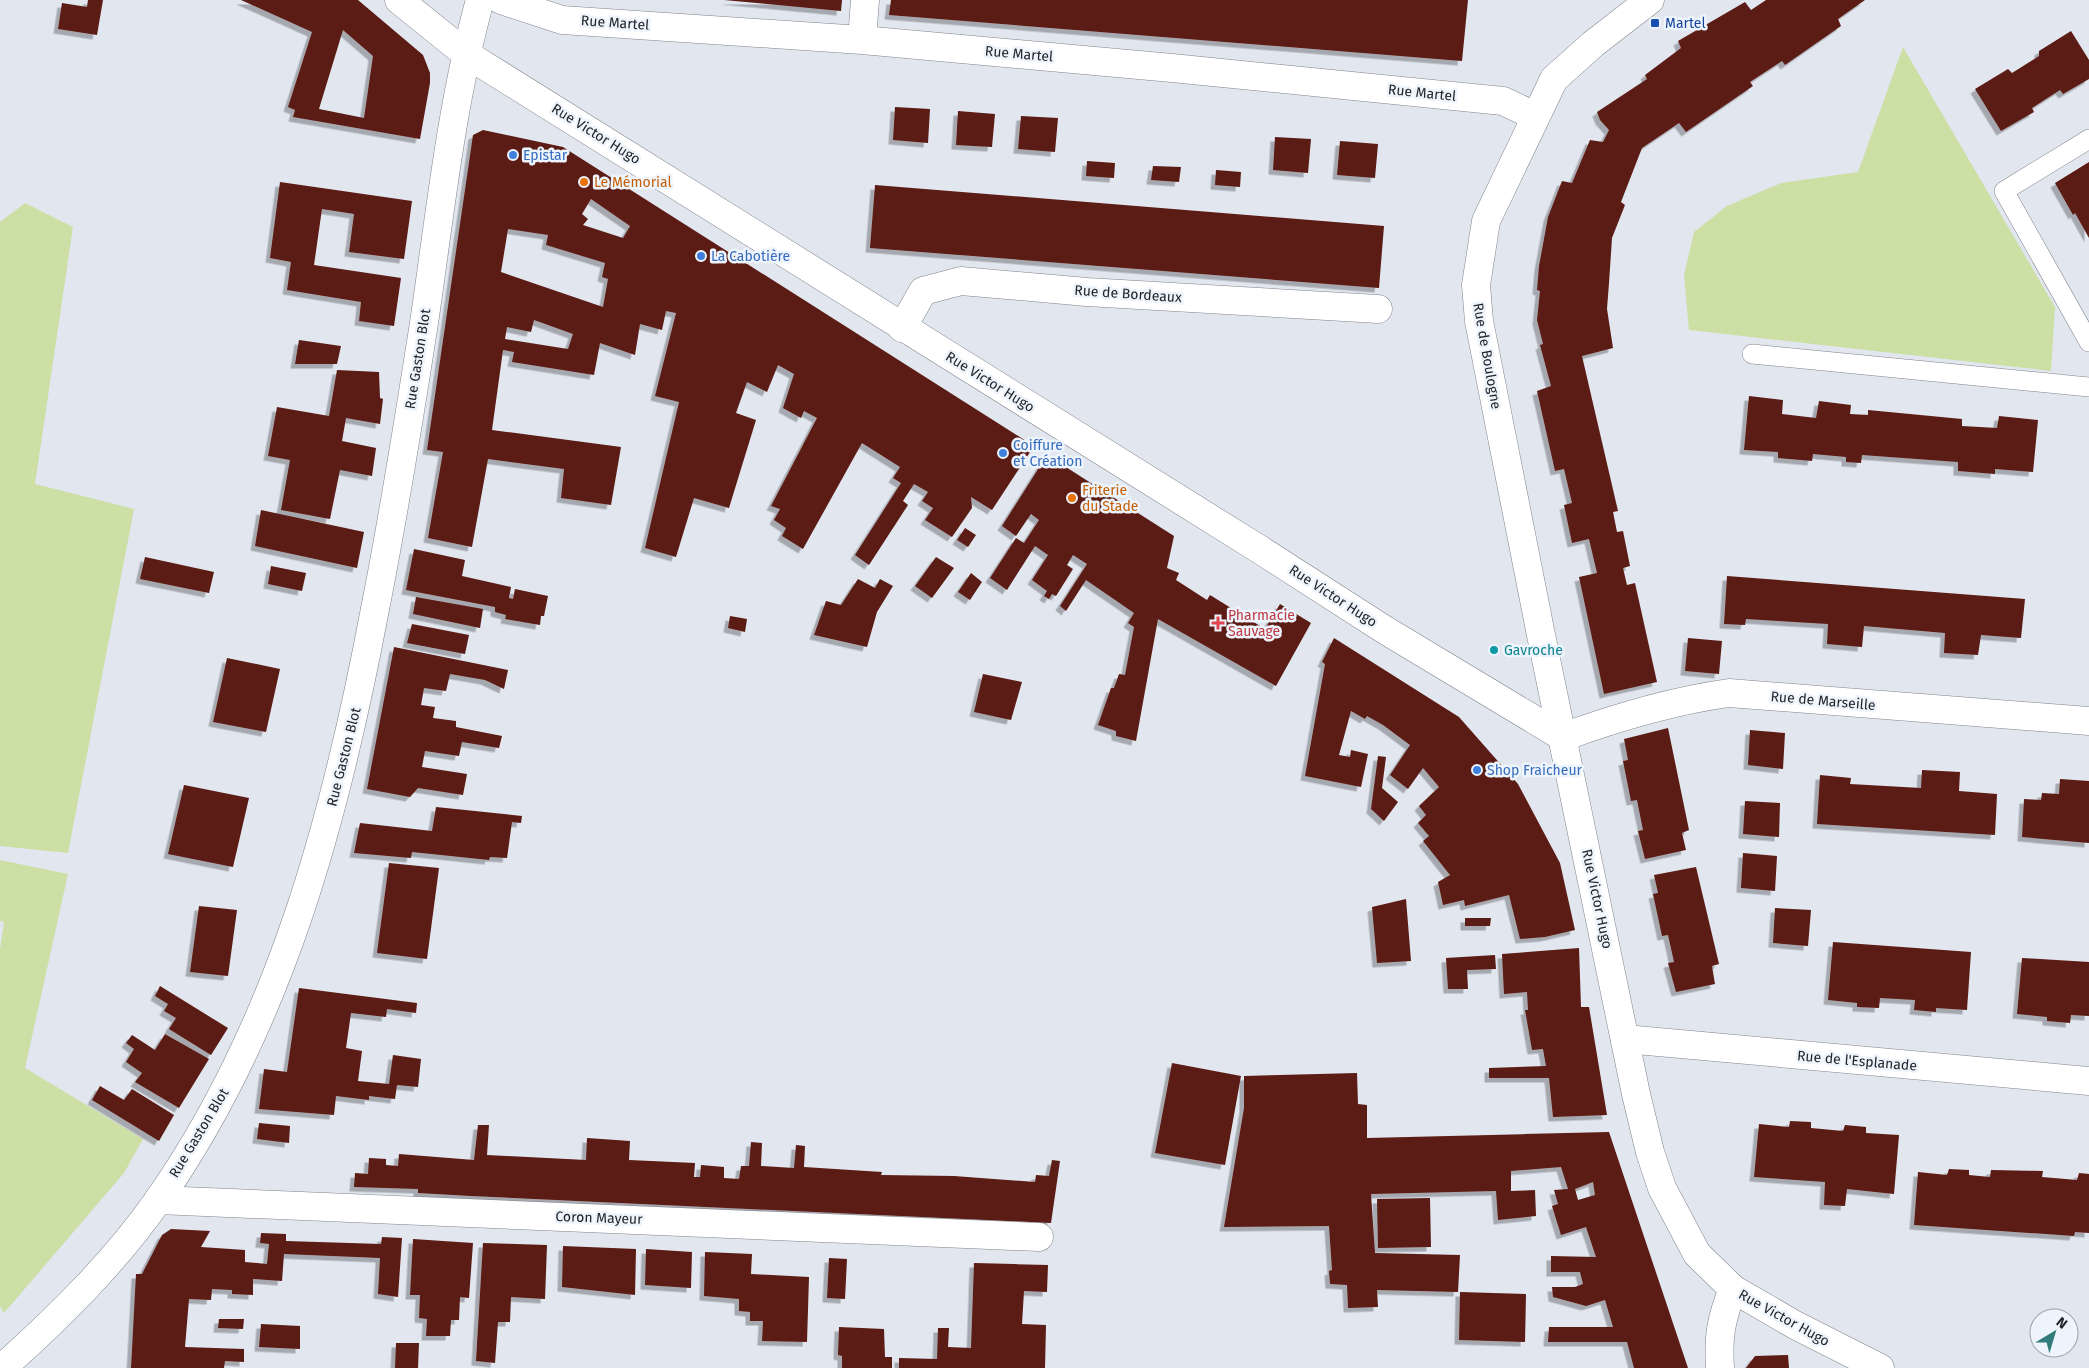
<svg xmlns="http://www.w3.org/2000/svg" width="2089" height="1368" font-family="'Fira Sans',sans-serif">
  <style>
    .green { fill: #ccdfa5 }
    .building { fill: #5c1b14; fill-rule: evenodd; filter: url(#shadow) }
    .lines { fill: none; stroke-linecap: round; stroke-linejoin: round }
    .lane-casing { stroke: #80848c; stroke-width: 20 }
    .street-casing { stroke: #80848c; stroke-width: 29 }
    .secondary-casing { stroke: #80848c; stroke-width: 29 }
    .lane { stroke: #fff; stroke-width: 19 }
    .street { stroke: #fff; stroke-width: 28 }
    .secondary { stroke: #fff; stroke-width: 28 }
    .transit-dot { fill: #1a4fb4; stroke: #eef4fc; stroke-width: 2 }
    .shop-dot { fill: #3f7fe0; stroke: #eef4fc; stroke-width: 2 }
    .food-dot { fill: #e8710a; stroke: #eef4fc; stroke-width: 2 }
    .health-dot { fill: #e0444e; stroke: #eef4fc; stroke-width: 2 }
    .culture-dot { fill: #0f9aa8; stroke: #eef4fc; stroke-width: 2 }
    .labels { text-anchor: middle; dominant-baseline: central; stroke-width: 5; stroke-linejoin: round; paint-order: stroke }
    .street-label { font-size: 14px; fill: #222427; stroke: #eef4fc }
    .transit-label { font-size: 14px; fill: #164399; stroke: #eef4fc; text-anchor: start }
    .shop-label { font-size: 14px; fill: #366cbe; stroke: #eef4fc; text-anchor: start }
    .food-label { font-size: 14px; fill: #c56008; stroke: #eef4fc; text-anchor: start }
    .health-label { font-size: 14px; fill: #be3a42; stroke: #eef4fc; text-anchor: start }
    .culture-label { font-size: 14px; fill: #0d838f; stroke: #eef4fc; text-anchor: start }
  </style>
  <defs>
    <filter id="shadow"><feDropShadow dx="-4.5" dy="4.5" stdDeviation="0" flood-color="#0004"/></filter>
  </defs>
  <rect width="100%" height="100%" fill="#e1e6ef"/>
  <!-- green -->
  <path class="green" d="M1903,47L2055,307L2051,371L1689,330L1684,275L1694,232L1727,206L1781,183L1858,172Z
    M25,203L73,227L35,484L134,509L68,853L0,846V222Z
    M0,860L68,874L25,1068L143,1139L124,1173L4,1313L0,1306V949L4,922L0,921Z"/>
  <!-- building -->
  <path class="building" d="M88,0H103L97,35L58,29L62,3L87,7Z
    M241,0H358L423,55L430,73V83L420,139L293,117L295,110L288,107L312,32ZM343,30L373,56L364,118L319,109Z
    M724,0H842L841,11Z
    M891,0H1468L1462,61L889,15Z
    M1766,0H1865L1838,19L1841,26L1785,65L1782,61L1750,82L1753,86L1686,132L1679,123L1642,148L1621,202L1625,205L1612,238L1609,283L1607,309L1613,348L1582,356L1618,511L1613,512L1617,532L1623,531L1630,566L1623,568L1627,585L1635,583L1657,682L1604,694L1579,577L1597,573L1589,539L1572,543L1564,505L1572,503L1564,469L1555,471L1537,391L1551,386L1540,345L1543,344L1537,320L1540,291L1537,290L1539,266L1548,217L1562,181L1572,183L1590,140L1603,142L1609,130L1600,120L1597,112L1647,79L1645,75L1681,48L1678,41L1745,2L1751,10Z
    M2071,31L2089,60V79L2063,94L2060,90L2032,108L2034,112L2001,131L1975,89L2008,69L2012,73L2039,56V51Z
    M895,107L930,109L928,143L893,140Z
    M958,111L995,114L992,147L956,145Z
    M1021,116L1058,118L1055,152L1018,149Z
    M483,130L563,147L1034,446L992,510L971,497L972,508L952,537L925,520L933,508L922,501L928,492L914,484L903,501L908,505L869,565L855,555L901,483L893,478L900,467L862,443L803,549L782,536L786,528L774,520L780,509L771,506L817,418L804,411L801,418L783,408L794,374L778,365L767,392L747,382L736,413L756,420L729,508L694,498L676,557L645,548L679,402L655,396L676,313L666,311L662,330L640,324L635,355L600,343L594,375L512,362L514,352L503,350L492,430L621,447L611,505L561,498L564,469L488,459L472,547L428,538L443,452L427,450L473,135ZM591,199L630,226L623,238L583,225L588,219L582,214ZM508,229L548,235L546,245L605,263L602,277L608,279L603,307L501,272ZM534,320L573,334L568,349L505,339L507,327L531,332Z
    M1275,137L1311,139L1308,173L1273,170Z
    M1340,141L1378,144L1375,178L1337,175Z
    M1087,161L1115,163L1114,178L1086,176Z
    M2089,162V238L2075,213L2073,215L2055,183Z
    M1153,166L1181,167L1179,182L1151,180Z
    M1216,170L1241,172L1240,187L1215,185Z
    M280,182L412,201L404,259L349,252L354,214L322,209L314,265L401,278L394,326L359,321L361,302L287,290L291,262L270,258Z
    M875,185L1384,226L1379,288L870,248Z
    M299,340L341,346L337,364H295Z
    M337,370L379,372L380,398L383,399L380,424L346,418L342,441L376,448L372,476L340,470L330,519L281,510L290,460L268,456L277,407L329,416Z
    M1749,396L1783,400L1782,414L1816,418L1819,401L1851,405L1850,414L1868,415V410L1962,419V426L1997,428L1999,416L2038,420L2033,472L1995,469V474L1958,471V462L1862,455L1861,463L1846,462V457L1813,454L1812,461L1778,458V452L1744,450Z
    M1047,455L1174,536L1167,568L1179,573L1176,580L1207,600L1210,595L1265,629L1280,604L1311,623L1276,686L1158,619L1136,741L1116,736V731L1098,725L1111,688H1114L1119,674L1125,675L1134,627L1128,623L1134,613L1086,580L1066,611L1060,606L1087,564L1073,555L1067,565L1073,569L1056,596L1052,594L1049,599L1044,596L1047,591L1032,580L1048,555L1035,546L1007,590L990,578L1016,538L1024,543L1039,520L1031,514L1016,536L1002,526Z
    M261,510L364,532L357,568L255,546Z
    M965,528L976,535L968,547L957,540Z
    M414,549L465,560L462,576L511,587L509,598L513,599L515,589L548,596L544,616H541L540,625L505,619L506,615L495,612V607L406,590Z
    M145,557L214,572L209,593L140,579Z
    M936,557L954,568L932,598L915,586Z
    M271,566L306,573L302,591L268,584Z
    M971,573L982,582L970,600L958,592Z
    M1727,576L2025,599L2021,638L1981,635L1978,655L1944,653L1945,633L1864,626L1862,647L1827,644L1828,624L1746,619L1745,625L1724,624Z
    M858,579L875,588L880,579L893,586L877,612L867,647L814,635L826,601L841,605Z
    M416,597L483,609L480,628L413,614Z
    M730,616L747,619L745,632L728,628Z
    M412,624L469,635L465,654L407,643Z
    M1334,638L1459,717L1518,784L1560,863L1575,930L1545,937L1520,939L1509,895L1465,906L1464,900L1443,905L1438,882L1450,875L1423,841L1429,836L1418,823L1426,815L1419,806L1439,787L1423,768L1408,789L1390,775L1410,745L1383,725L1367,716L1365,719L1351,711L1339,755L1350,757L1351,750L1368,754L1361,787L1305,776L1325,664L1322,662Z
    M1688,638L1722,641L1719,674L1685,671Z
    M394,647L508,670L504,689L485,680L450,674L446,691L424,688L421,705L435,707L433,718L456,721V727L502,736L499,748L462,742L459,756L425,751L422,767L467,774L463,795L418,788L410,797L367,789Z
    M227,658L280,669L266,732L213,722Z
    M983,674L1022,682L1011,720L974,712Z
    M1668,728L1689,830L1682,833L1686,850L1645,859L1638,831L1643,830L1637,800L1631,801L1623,761L1628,760L1624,739Z
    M1750,730L1785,733L1783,769L1748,765Z
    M1378,756L1386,757L1382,788L1398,802L1384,821L1371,809Z
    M1922,770L1960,772L1959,791L1997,794L1995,835L1817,824L1820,775L1851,778L1850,784L1921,788Z
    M2060,779L2089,781V843L2022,837L2024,799L2041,800L2042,793L2059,794Z
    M184,785L249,798L233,867L168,854Z
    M1745,801L1780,803L1779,837L1743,834Z
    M436,807L522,816L521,823L512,822L507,858L490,857L489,860L412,852L411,858L354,853L360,823L432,831Z
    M1743,853L1777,856L1775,891L1741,888Z
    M389,863L439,868L427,959L377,953Z
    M1696,867L1719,964L1712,966L1715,984L1676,992L1668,963L1674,962L1668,935L1662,936L1653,894L1658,893L1654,875Z
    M1406,899L1411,961L1377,963L1372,907Z
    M199,906L237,910L228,976L190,972Z
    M1775,908L1811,910L1808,946L1773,943Z
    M1465,918H1491L1490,926H1465Z
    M1833,942L1971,952L1967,1010L1936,1008V1012L1914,1010L1915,1000L1880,998L1879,1008L1857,1007V1003L1828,1000Z
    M1579,948L1581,1007H1589L1607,1115L1553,1117L1549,1078H1489V1068L1546,1066L1543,1049L1532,1050L1525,1010H1528L1527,992L1504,994L1502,954Z
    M1495,955L1496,969L1467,970L1468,989H1448L1446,958Z
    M2022,958L2089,962V1016L2071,1015L2070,1023L2047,1021V1017L2017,1014Z
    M160,986L228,1028L211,1055L169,1029L176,1018L164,1011L168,1004L155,996Z
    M299,988L417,1003L416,1013L387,1009L386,1017L351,1013L346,1048L362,1051L358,1081L389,1084L393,1055L421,1059L418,1087L397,1085L395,1099L369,1096V1100L336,1096L334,1115L259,1109L264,1069L287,1072Z
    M165,1034L209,1059L179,1108L135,1082L142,1073L126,1062L134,1049L126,1043L132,1035L155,1050Z
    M1172,1063L1241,1076L1225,1165L1155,1153Z
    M1357,1073L1358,1104L1367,1105V1138L1609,1132L1688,1368H1634L1627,1342H1548L1549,1327H1613L1605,1300L1586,1306L1553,1297L1552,1287H1575L1583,1284L1580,1272H1551V1256L1596,1257L1586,1227L1561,1235L1552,1206L1558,1204L1554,1190L1568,1189L1561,1167L1511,1171V1191L1535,1190L1536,1216L1498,1220L1496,1191L1371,1194L1375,1253L1460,1255L1458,1292L1377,1290L1378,1307L1348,1308L1347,1285L1330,1284L1329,1271L1332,1270L1329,1226L1224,1227L1244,1108V1076ZM1593,1182L1595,1195L1578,1200L1575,1189Z
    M100,1086L124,1100L132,1089L174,1115L159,1141L92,1100Z
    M1790,1121L1811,1122V1128L1843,1131L1845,1125L1866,1127V1133L1899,1135L1894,1194L1847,1189L1845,1206L1824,1205L1825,1182L1754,1177L1759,1124L1789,1127Z
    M259,1123L290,1126L289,1143L257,1139Z
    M478,1125H489L487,1155L586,1160L587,1138L630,1141L629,1160L695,1163L694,1177H700L701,1165L724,1167V1178L739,1179L741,1166H749L751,1142L762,1143L761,1166L794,1168L796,1145L805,1146L804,1167L882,1172L881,1175L954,1176L1035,1182L1036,1175L1049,1176L1052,1160L1060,1161L1051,1223L471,1196L418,1193V1189L354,1187L355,1173L368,1174L369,1158L386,1159V1165L398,1166L399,1154L474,1160Z
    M1949,1169L1969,1170V1175L1990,1177L1991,1170L2043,1171L2042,1177L2077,1180L2079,1173L2089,1174V1233L2075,1232L2074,1236L1914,1225L1918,1172L1947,1175Z
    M1430,1198L1431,1247L1378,1248L1377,1199Z
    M171,1229L210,1231L201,1247L245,1250V1262L267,1264L269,1244L260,1243L261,1233L286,1234V1241L381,1244L382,1237L402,1238L398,1297L378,1294L380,1258L284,1254L282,1281L253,1279V1295L232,1294V1290L212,1289L211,1300L189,1299L185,1347L244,1349V1362L225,1361L224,1368H131L136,1274H142L162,1235Z
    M413,1239L473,1243L469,1298L460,1297L459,1320H451L450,1336H426L427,1319L419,1318L420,1295H410Z
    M483,1243L547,1245L545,1299L511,1297L510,1322H498L495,1363L476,1361Z
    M563,1246L636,1249L635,1295L562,1287Z
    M646,1249L692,1252L691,1288L645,1285Z
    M705,1252L752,1254L751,1274L809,1277L807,1342L762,1341L763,1321H750V1312L739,1311V1299L704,1296Z
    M829,1258L847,1259L845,1299L827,1298Z
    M974,1263L1048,1265L1047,1292L1024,1291L1022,1324L1046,1325L1045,1368H899V1358L937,1359L938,1328H949L948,1347L971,1348Z
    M1460,1292L1526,1294L1525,1342L1459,1340Z
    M219,1319H244L243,1329L218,1328Z
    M261,1324L300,1326V1349L259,1347Z
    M839,1327L884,1329L885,1357H892V1368H842V1356L838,1355Z
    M396,1343H419L418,1368H395Z
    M1788,1355L1789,1368H1746L1755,1356Z"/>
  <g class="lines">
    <!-- lane casing -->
    <g class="lane-casing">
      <path id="lane" d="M2089,139L2004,191L2089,342
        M1752,354L2089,387"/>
    </g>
    <!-- street casing -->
    <g class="street-casing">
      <path id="street" d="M501,0L562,20L862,40L1172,68L1503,101L1535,116
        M862,40L865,0
        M902,328L923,291L961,281L1087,292L1378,309
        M1563,737C1618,717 1671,701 1729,693L2089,721
        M1625,1039L2089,1081
        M158,1200L1039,1237
        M1720,1368C1718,1336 1721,1319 1733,1289"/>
    </g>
    <!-- secondary casing -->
    <g class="secondary-casing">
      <path id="secondary" d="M399,0L466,54L1259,549L1385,630L1563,737
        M1650,0L1593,44L1554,79L1486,221L1476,285L1479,321L1541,635L1636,1094L1650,1152L1662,1188L1697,1254L1733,1289L1795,1325L1880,1368
        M2,1368C59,1317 115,1262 159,1199C281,1024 336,816 375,609C394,514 409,419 424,323C440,215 451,105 480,0"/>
    </g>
    <!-- lane -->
    <use href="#lane" class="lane"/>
    <!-- street -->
    <use href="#street" class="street"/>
    <!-- secondary -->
    <use href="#secondary" class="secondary"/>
  </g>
  <!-- markers -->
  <rect class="transit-dot" x="1650" y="18" width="10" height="10" rx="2.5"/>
  <g class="shop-dot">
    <circle cx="513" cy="155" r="5"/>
    <circle cx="701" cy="256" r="5"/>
    <circle cx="1003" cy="453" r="5"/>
    <circle cx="1477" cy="770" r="5"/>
  </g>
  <g class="food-dot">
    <circle cx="584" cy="182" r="5"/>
    <circle cx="1072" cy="498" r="5"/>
  </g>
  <path class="health-dot" d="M1215.5 615.5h5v5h5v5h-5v5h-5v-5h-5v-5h5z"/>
  <circle class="culture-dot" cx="1494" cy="650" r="5"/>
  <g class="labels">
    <!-- street labels -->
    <g class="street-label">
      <text transform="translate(615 23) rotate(4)">Rue Martel</text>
      <text transform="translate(1019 54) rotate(5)">Rue Martel</text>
      <text transform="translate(1422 93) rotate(6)">Rue Martel</text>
      <text transform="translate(596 134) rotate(32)">Rue Victor Hugo</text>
      <text transform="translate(1128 294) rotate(4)">Rue de Bordeaux</text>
      <text transform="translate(1487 356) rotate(80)">Rue de Boulogne</text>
      <text transform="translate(418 359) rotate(-81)">Rue Gaston Blot</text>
      <text transform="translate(990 382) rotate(32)">Rue Victor Hugo</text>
      <text transform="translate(1333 596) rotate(33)">Rue Victor Hugo</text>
      <text transform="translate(1823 701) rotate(5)">Rue de Marseille</text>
      <text transform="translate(344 757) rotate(-76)">Rue Gaston Blot</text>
      <text transform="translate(1597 899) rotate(78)">Rue Victor Hugo</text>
      <text transform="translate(1857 1061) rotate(5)">Rue de l'Esplanade</text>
      <text transform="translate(199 1133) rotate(-59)">Rue Gaston Blot</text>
      <text transform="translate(599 1218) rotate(2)">Coron Mayeur</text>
      <text transform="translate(1784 1318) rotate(29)">Rue Victor Hugo</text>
    </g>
    <!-- transit labels -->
    <g class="transit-label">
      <text x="1665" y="23">Martel</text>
    </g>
    <!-- shop labels -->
    <g class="shop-label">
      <text x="523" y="155">Epistar</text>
      <text x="711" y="256">La Cabotière</text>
      <text x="1013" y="445">Coiffure<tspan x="1013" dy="16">et Création</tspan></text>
      <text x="1487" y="770">Shop Fraicheur</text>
    </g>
    <!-- food labels -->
    <g class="food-label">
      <text x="594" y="182">Le Mémorial</text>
      <text x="1082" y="490">Friterie<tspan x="1082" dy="16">du Stade</tspan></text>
    </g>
    <!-- health labels -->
    <g class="health-label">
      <text x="1228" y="615">Pharmacie<tspan x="1228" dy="16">Sauvage</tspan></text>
    </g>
    <!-- culture labels -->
    <g class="culture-label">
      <text x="1504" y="650">Gavroche</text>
    </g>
  </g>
  <!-- north arrow -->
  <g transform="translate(2054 1333) rotate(38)"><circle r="24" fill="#eef4fc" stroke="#9ca1a7"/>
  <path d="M0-4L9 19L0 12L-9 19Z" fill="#337c7c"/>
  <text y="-8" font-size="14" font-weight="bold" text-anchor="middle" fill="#222427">N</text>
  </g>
</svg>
